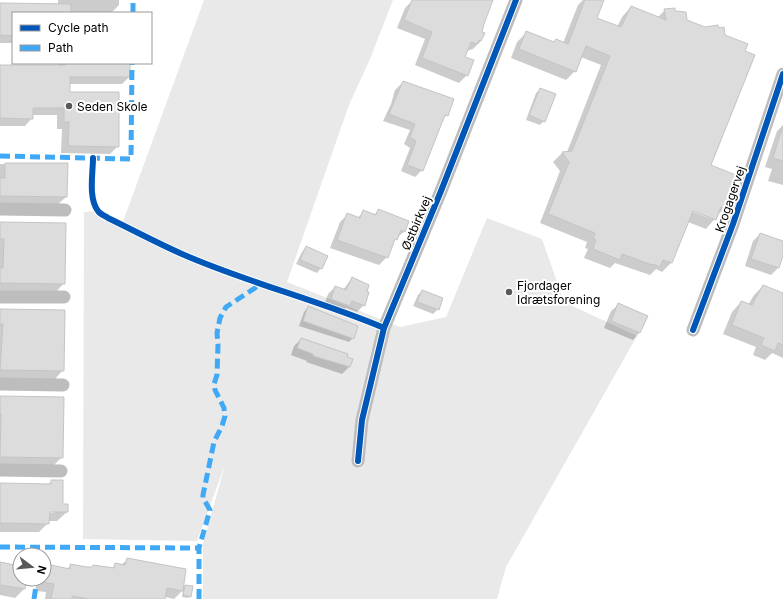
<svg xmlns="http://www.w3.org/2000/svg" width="783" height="599" font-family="Inter,sans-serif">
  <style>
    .green { fill: #e9e9e9 }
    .shadow { fill: #0003; fill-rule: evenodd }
    .building { fill: #dcdcdc; stroke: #c4c4c4 }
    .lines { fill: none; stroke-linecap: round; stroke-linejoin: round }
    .minor { stroke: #bdbdbd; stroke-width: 13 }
    .quiet { stroke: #3fa9f5; stroke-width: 5; stroke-dasharray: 10 5; stroke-linecap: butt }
    .cycleway-casing { stroke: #fff; stroke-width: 8 }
    .cycleway { stroke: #0057b8; stroke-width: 6 }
    .poi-dot { fill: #595959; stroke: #fff; stroke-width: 1.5 }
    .labels { text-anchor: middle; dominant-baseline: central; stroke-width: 4; stroke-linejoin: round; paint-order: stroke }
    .poi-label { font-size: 12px; fill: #000; stroke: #fff; text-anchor: start }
    .street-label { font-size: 12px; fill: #000; stroke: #fff }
  </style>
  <rect width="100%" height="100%" fill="#fff"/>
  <!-- green -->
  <path class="green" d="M204,0H393L370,59L349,105L287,282L400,327L446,317L487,218L542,239L564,302L637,336L506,567L497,599H203V544L225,465L197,541L83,539L84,212L96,211L121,227Z"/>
  <!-- shadow -->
  <path class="shadow" d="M58,0H119V5L112,12L13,13V43H0V4H58Z
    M413,0H492L481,32L484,33L481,41L473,49L467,51L464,58L467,75L459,83L415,65L425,39L397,28L405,8Z
    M583,0H599L596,19L617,27L622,17L631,7L657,18L665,10L710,166L724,208L706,229L688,222L671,263L662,272L656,269L650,275L615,263L610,268L584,258L588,249L585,248L587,242L540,223L560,171L553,162L562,153L567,152L601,65L581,57L575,71L566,80L511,58L517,42L526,33L553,43L556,40L563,43L578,5ZM689,208L712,217V219L688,210Z
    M58,63H129V77L122,84H69V93L118,146L110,154L61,153L62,129H57V115H32V118L25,126H0V66H58Z
    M402,83L452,100L447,115L441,120L422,170L415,177L401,171L410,148L404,144L410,130L383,121L391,104L395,90Z
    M541,89L544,121L540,125L526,120L536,93Z
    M783,125V185L768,181L772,169L765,167L777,131Z
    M0,164H67L66,197L56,206L0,205Z
    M379,210L408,222L404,232L395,239L387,257L379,265L330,248L340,222L348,214L357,218L364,212L373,216Z
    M0,223L64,283L55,293L0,292Z
    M760,234L783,242V253L778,268L771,275L745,266L753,241Z
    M306,247L321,268L317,273L296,264L302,252Z
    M352,278L364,305L357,312L346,308L342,312L324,305L328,294L335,287L343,290Z
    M763,286L783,294V358L772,353L765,360L753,355L756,347L723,334L732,312L741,302L748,305L754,295Z
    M422,291L438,309L433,314L413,306L418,295Z
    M618,305L639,333L633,340L604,328L611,311Z
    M308,307L353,338L349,342L299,326L304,312Z
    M0,310L63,370L54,380L0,379Z
    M301,339L351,360L349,367L342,374L306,362L307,361L291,355L294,346Z
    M0,397L62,457L53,466H0Z
    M52,481L67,512L57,521H48V523L39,532H0V484H48ZM54,511V513H44Z
    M127,560L183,589L185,586L190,596L188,598L182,597L183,590L174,599L165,597L164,599H45L46,592L35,591L37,579H44V568L47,566L67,569L71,565L91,568L93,566L111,569L116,564L121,565Z
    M0,562L20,566V579H26L24,589L15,598L0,595Z"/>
  <!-- building -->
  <path class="building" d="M412,0H493L484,24L482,32L485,33L481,41L479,40L477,44L471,42L465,57L474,60L468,76L422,58L432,32L404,20Z
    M585,0H604L597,18L621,27L631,6L666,20L664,9L675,8V11L686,12L687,20L705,27L718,25L719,28L724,27L725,35L748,44L745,51L755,55L711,165L738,176L725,209L721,207L716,220L693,211L672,263L663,260L660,267L653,264L652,265L622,254L620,260L593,249L596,240L593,239L595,233L548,214L569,162L562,152L572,151L610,56L586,46L576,72L519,49L526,31L554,42L556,39L568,44Z
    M0,3L71,4V13H13V36L0,35Z
    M65,63H130V77H70V92H119V147L68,146L69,122H64V108H33V119L0,118V65H65Z
    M403,81L454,99L448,116L445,115L423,171L407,165L416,141L410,137L415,124L389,114Z
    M540,88L556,94L545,122L529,115Z
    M781,131H783V161L773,158Z
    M5,163H68L67,197L0,196V178H5Z
    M378,209L409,221L405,232L401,230L397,240L395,239L388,258L337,240L347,213L360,218L363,210L376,215Z
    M0,222L66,223L65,284L0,283V268H3L4,239H0Z
    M760,233L783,241V256L779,268L751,259Z
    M306,246L328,256L322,269L300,260Z
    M352,277L369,285L367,292H369L365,306L352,301L350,306L331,299L335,286L346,290Z
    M763,285L783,293V345L778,343L775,351L761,345L764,338L732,325L741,301L752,305Z
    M422,290L443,298L439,310L417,302Z
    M618,303L648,316L640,333L611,321Z
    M308,306L358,326L354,339L303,321Z
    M0,309L65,310L64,371L0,370L3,324H0Z
    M301,338L348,354L347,357L353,359L350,367L313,356V354L297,348Z
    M0,396L64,397L63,458L0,457L1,414H0Z
    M51,480H63V504H68V512H50L49,524L0,523V483L51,484Z
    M127,558L186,569L183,591L167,588L165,599H89L72,596V599H51L54,584L43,582L46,564L70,569V564L87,567H92L93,565L114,568L115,563L125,565Z
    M0,562L20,566V579H27L25,589L0,585Z
    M185,585L193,586L191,597L183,595Z"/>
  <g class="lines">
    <!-- minor -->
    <path class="minor" d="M0,209L65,210
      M0,297H64
      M693,330L733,224L783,74
      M0,384L63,385
      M358,461L362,420L384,328L441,191L516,0
      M0,470L61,471"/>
    <!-- quiet -->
    <path class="quiet" d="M133,13V0
      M0,156L131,159L132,63
      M0,547L199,548
      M34,599L37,579
      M199,599V548L210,510L203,498V495L214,442L222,426L225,416L224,408L215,390L214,384L217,375L218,345L217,333L220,318L226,307L255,288L259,283"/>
    <!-- cycleway casing -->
    <g class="cycleway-casing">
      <path id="cycleway" d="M93,158C93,173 88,198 98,211C100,214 105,216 108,218C133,230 157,243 182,254C248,283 318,300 384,328
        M693,330L733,224L783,74
        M358,461L362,420L384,328L441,191L516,0"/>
    </g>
    <!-- cycleway -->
    <use href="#cycleway" class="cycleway"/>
  </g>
  <!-- markers -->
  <g class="poi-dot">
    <circle cx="69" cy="106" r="4"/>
    <circle cx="509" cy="292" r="4"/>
  </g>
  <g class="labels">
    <!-- poi labels -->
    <g class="poi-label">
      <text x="77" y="106">Seden Skole</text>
      <text x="517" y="285">Fjordager<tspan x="517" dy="14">Idrætsforening</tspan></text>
    </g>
    <!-- street labels -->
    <g class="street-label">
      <text transform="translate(730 199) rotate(-71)">Krogagervej</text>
      <text transform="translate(416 223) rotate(-67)">Østbirkvej</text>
    </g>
  </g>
  <!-- legend -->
  <rect x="12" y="12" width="140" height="52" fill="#ffffff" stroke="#999999"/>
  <rect x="20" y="25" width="20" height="6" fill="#0057b8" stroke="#999999"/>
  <text x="48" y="32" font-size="12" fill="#000000">Cycle path</text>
  <rect x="20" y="45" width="20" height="6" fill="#3fa9f5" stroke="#999999"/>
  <text x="48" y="52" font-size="12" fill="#000000">Path</text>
  <!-- north arrow -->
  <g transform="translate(32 567) rotate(106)"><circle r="19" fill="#ffffff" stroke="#999999"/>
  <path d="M0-3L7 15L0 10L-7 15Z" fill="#595959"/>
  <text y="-6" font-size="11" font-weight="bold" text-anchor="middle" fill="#000000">N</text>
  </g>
</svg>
